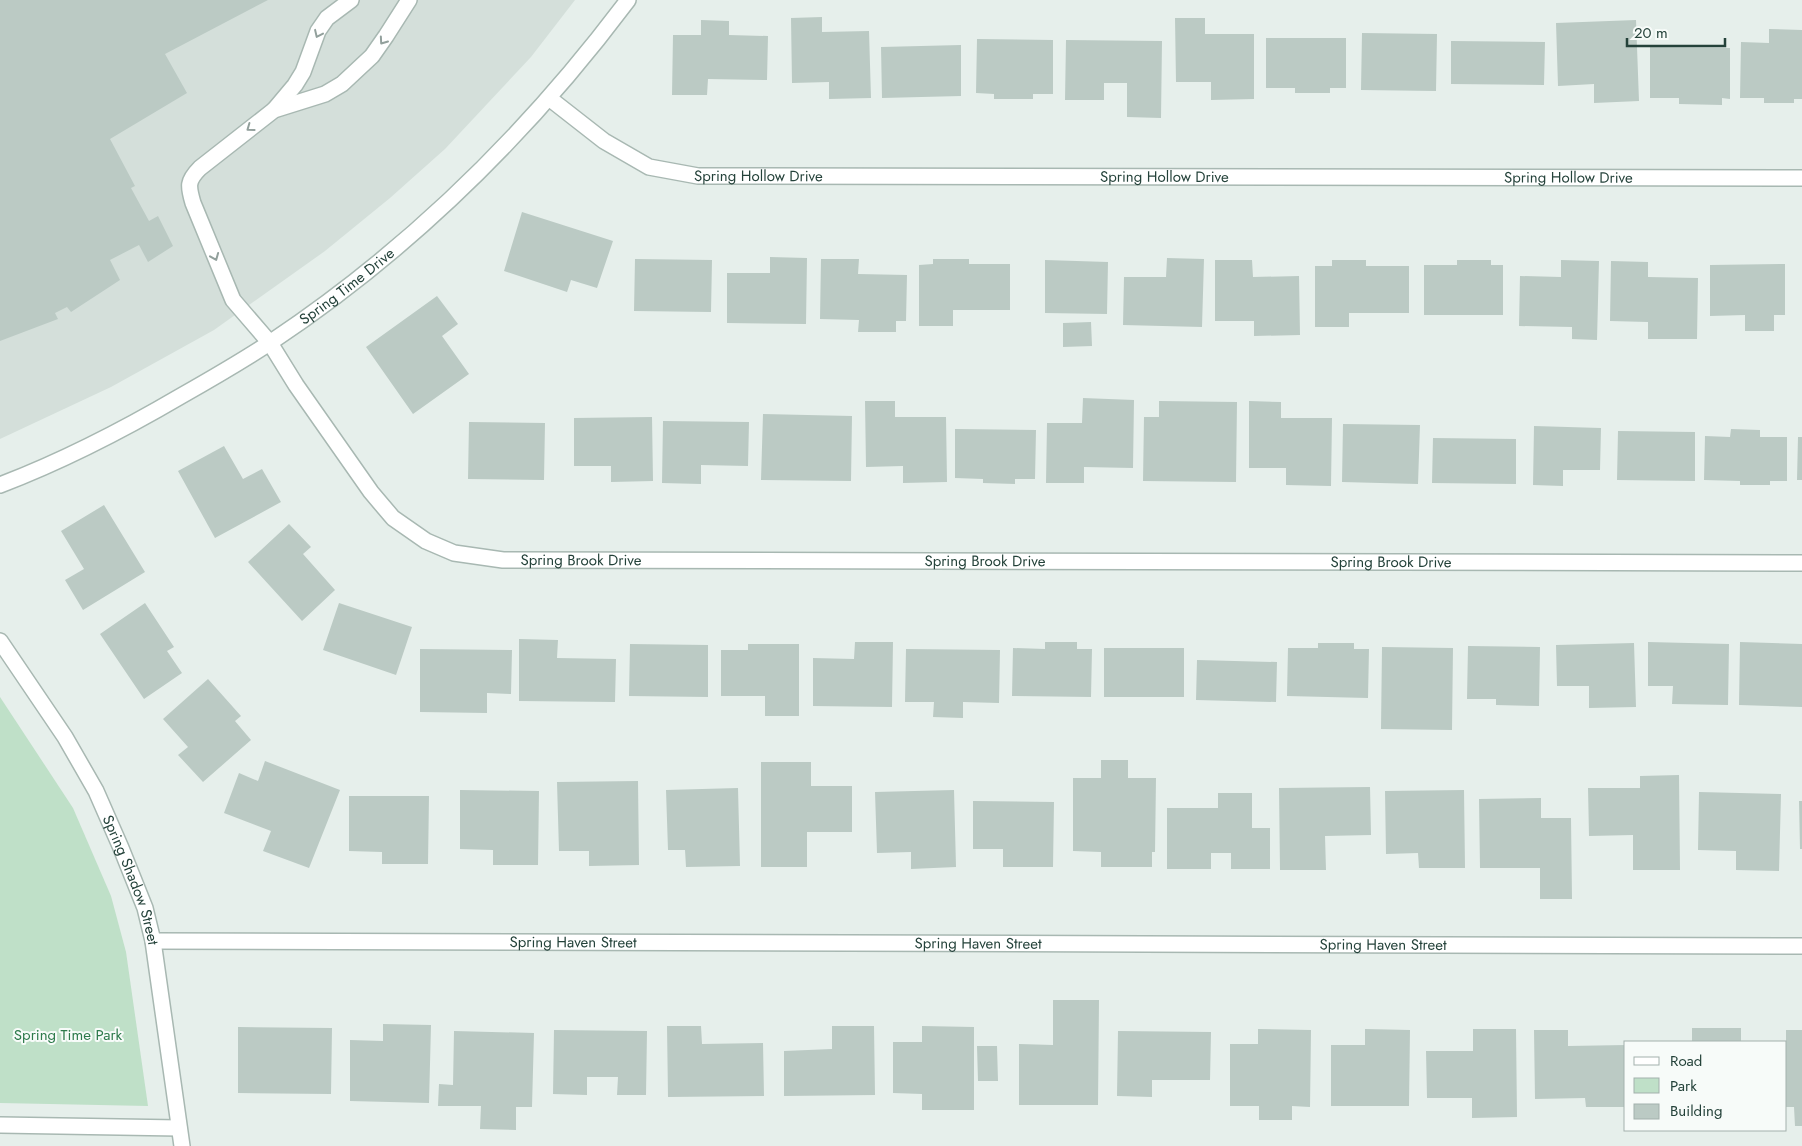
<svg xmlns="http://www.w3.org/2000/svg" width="1802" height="1146" font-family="Jost,sans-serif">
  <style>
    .built { fill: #d4dfda }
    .green { fill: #bfe0c8 }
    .building { fill: #bbcac4 }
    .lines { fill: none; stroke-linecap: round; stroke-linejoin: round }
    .minor-casing { stroke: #a8b8b2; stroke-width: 18 }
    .minor { stroke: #fff; stroke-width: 15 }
    .oneway { stroke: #92a09c }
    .labels { text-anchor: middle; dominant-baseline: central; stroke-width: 4; stroke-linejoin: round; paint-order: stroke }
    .street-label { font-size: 15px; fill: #24423a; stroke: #f7fbf9 }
    .park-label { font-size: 15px; fill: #2d7a4b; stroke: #f7fbf9 }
  </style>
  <rect width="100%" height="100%" fill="#e6efeb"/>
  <!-- built -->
  <path class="built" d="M0,0H575L531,57L445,149L390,198L325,251L214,330L111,387L0,439Z"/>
  <!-- green -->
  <path class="green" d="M0,697L73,808L111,896L126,952L148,1106L0,1103Z"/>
  <!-- building -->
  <path class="building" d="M0,0H268L165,54L187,93L110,139L135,186L131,188L149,221L158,216L173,246L148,262L139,245L110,260L120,280L71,312L67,307L55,313L58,319L0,341Z
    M822,17V32L869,31L871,98L829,99V82L792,83L791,18Z
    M1175,18H1205V34H1254V99L1211,100V82H1176Z
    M701,20L729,21V35L768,36L767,80L708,79L707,95H672L673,35H701Z
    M1636,20L1639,101L1594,103V84L1558,86L1556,23Z
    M1769,29L1802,30V99H1794V103H1764V98H1740L1741,42L1769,43Z
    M1362,33L1437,34L1436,91L1361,90Z
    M1266,38H1346V88H1330V93H1295V88H1266Z
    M977,39L1053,40V94H1033V99H994V94L976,93Z
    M1066,40L1162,41L1161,118L1127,117V83H1104V100H1065Z
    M1451,41L1545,42L1544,85L1451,84Z
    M961,45V96L882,98L881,47Z
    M1650,47L1730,48V99L1722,98V105L1679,104V98H1650Z
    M522,212L613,241L597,288L571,280L567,292L504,271Z
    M770,257L807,258L806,324L727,323V273H770Z
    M1167,258L1204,259L1202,327L1123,325L1124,277H1166Z
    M635,259L712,260L711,312L634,311Z
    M821,259H859L858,274L907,275L906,321H896V332H858L859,320L820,319Z
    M933,259H969V264H1010V310H953V326H919V265L933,264Z
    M1045,260L1108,262L1107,314L1045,313Z
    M1215,260H1252L1253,277L1299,276L1300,335L1254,336V321H1215Z
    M1332,260H1366V266H1409V313H1349V327H1315V266H1332Z
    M1457,260H1491V265H1503V315H1424V265H1457Z
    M1561,260L1599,261L1597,340L1572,339V327L1519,326L1520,276L1561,277Z
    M1611,261L1648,262V277L1698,278L1697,339H1648V322L1610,321Z
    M1785,264V315H1774V331H1745V315L1710,316V265Z
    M437,296L458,324L442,336L469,374L413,414L366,347Z
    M1091,322L1092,346L1063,347V323Z
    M1083,398L1134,400L1133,468L1084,467V483H1046L1047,423H1082Z
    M865,401H895V417H946L947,482L903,483V466L866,467Z
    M1159,401L1237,402L1236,482L1143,481L1144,417H1159Z
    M1249,401L1281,402V418H1332L1331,486L1286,485V468H1249Z
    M763,414L852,416L851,481L761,480Z
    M652,417L653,481L611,482V466H574V418Z
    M663,421L749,422L748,466L701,465V484L662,483Z
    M469,422L545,423L544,480L468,479Z
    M1343,424L1420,425L1418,484L1342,482Z
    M1534,426L1601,428L1600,470H1563V486L1533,485Z
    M955,429L1036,430L1035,479H1015V484L983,483V479L955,478Z
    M1731,429L1760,430V437H1787V481H1770V485H1740V481L1704,480L1705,436L1730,437Z
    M1618,431L1695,432V481L1617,480Z
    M1798,437H1802V480H1797Z
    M1433,438L1516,439V484L1432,483Z
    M224,446L243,479L262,469L281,502L215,538L178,471Z
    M104,505L145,572L83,610L65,580L84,569L61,531Z
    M289,524L311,547L303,554L335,590L302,621L248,562Z
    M145,603L174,647L167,651L182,673L144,699L100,634Z
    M339,603L412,627L396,675L323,650Z
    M519,639L558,640L557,658L616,659L615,702L519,701Z
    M855,642H893L892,707L813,706V658L854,659Z
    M1045,642H1077V649H1092L1091,697L1012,696L1013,648L1045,649Z
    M1648,642L1729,644L1728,705L1672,704L1673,686H1648Z
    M1740,642L1802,644V707L1739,705Z
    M1318,643H1354V649H1369L1368,698L1287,696L1288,648H1318Z
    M1634,643L1636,707L1589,708V686H1557L1556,645Z
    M630,644L708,645V697L629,696Z
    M748,644H799V716H765V696H721V650H748Z
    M1468,646L1540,647L1539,706L1496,705V699H1467Z
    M1382,647L1453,648L1452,730L1381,729Z
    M1104,648H1184V697H1104Z
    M420,649L512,650L511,694L487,693V713L420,712Z
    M906,649L1000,650L999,703L963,702V718L933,717L934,702H905Z
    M1197,660L1277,662L1276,702L1196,700Z
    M208,679L241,716L235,721L251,740L203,782L178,755L188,747L163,719Z
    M1101,760H1128V778H1156L1155,852H1152V867H1101V852L1073,851V778H1101Z
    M265,761L340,790L309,868L263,851L271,831L224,813L239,773L258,781Z
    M761,762H811V786H852V832H807V867H761Z
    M1679,775L1680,870H1633V835L1589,836L1588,788H1640V776Z
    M638,781L639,865L589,866V851H559L557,782Z
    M1370,787L1371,835L1325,836L1326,870H1280L1279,788Z
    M738,788L740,866L686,867L685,850H668L666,790Z
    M460,790L539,791L538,865H493V850L460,849Z
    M954,790L956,867L911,869V852L877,853L875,792Z
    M1464,790L1465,868H1419L1418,853L1386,854L1385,791Z
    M1699,792L1781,794L1779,871L1736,870V851L1698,850Z
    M1218,793H1252V828H1270V869H1231V853H1211V869H1167V808H1218Z
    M349,796H429L428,864H382V852L349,851Z
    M1541,798V818H1571L1572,899H1540V868H1480L1479,799Z
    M973,801L1054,802L1053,867H1003V849H973Z
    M1799,801H1802V849H1800Z
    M1053,1000H1099L1098,1105H1019V1044L1053,1045Z
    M383,1024L431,1025L429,1103L350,1101V1040L383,1041Z
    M667,1026H701L702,1044L763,1043L764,1096L668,1097Z
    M832,1026H874L875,1095L784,1096V1051L832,1049Z
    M922,1026L974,1027V1110H922V1094L893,1093V1042H922Z
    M238,1027L332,1028L331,1094L238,1093Z
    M1692,1028H1741V1042H1692Z
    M1258,1029L1311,1030L1310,1107L1292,1106V1120H1259V1106H1230V1044H1258Z
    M1365,1029L1410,1030L1409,1106H1331V1045H1365Z
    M1473,1029H1516L1517,1117L1472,1118V1098H1427L1426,1051H1473Z
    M554,1030L647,1031L646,1095H617L618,1077H587V1095L553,1094Z
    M1534,1030H1568V1046L1626,1045V1107H1586L1585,1098L1535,1099Z
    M1786,1030H1802V1126H1795L1794,1107H1786Z
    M454,1031L534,1033L532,1107H516V1130L480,1129L481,1106H438L439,1084L453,1085Z
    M1118,1031L1211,1032L1210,1080H1152V1097L1117,1096Z
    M977,1046H997L998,1081H978Z"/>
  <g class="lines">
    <!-- minor casing -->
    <g class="minor-casing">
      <g id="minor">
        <path id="s1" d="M409,0L386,36L372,56L342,84L325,94L274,110L200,168C187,181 188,186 193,203L233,300L270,343L296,385L371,492L393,518L426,541L454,553L503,560L1802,563"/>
        <path id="s2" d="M549,98L604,141L649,167L698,176L1802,178"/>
        <path d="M274,110L295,85L303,72L318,31L327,18L351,0"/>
        <path id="s3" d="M0,485C63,461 123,430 181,396C211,379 242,361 271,342C409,250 529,132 628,0"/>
        <path id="s4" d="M0,641L65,737L96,791L121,848L145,908L153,941L182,1146"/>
        <path id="s5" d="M153,941L1802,946"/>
        <path d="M0,1125L179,1128"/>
      </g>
    </g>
    <!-- minor -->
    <use href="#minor" class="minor"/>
  </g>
  <!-- one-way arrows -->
  <defs><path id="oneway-chevron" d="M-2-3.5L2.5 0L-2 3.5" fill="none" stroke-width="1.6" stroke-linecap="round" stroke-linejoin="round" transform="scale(1.25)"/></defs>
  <g class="oneway">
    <use href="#oneway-chevron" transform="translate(318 34) rotate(115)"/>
    <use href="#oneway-chevron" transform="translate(383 41) rotate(125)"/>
    <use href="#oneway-chevron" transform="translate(250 128) rotate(144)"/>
    <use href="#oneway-chevron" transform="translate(215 257) rotate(68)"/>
  </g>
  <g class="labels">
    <!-- street labels -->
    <g class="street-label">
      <text stroke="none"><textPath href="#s2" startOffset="232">Spring Hollow Drive</textPath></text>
      <text stroke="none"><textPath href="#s2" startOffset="638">Spring Hollow Drive</textPath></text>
      <text stroke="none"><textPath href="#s2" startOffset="1042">Spring Hollow Drive</textPath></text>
      <text stroke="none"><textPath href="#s3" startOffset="401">Spring Time Drive</textPath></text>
      <text stroke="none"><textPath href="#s1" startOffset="888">Spring Brook Drive</textPath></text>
      <text stroke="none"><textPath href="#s1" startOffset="1292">Spring Brook Drive</textPath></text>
      <text stroke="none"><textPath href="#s1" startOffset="1698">Spring Brook Drive</textPath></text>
      <text stroke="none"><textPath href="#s4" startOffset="274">Spring Shadow Street</textPath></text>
      <text stroke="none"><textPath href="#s5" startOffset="420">Spring Haven Street</textPath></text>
      <text stroke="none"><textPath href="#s5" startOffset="825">Spring Haven Street</textPath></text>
      <text stroke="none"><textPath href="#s5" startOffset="1230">Spring Haven Street</textPath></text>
    </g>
    <!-- park labels -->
    <g class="park-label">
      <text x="68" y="1035">Spring Time Park</text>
    </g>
  </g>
  <!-- legend -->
  <rect x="1624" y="1041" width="162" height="90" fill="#f7fbf9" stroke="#a3b1ad"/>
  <rect x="1634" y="1057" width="25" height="8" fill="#ffffff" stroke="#a3b1ad"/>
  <text x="1670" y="1066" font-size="15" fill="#24423a">Road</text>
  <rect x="1634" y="1078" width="25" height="15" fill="#bfe0c8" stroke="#a3b1ad"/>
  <text x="1670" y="1091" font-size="15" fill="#24423a">Park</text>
  <rect x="1634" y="1104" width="25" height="15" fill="#bbcac4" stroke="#a3b1ad"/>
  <text x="1670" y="1116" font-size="15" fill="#24423a">Building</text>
  <!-- scale -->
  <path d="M1627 38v8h98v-8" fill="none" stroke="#24423a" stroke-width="2.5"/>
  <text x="1634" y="38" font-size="15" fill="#24423a" stroke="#f7fbf9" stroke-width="4" paint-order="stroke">20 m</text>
</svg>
